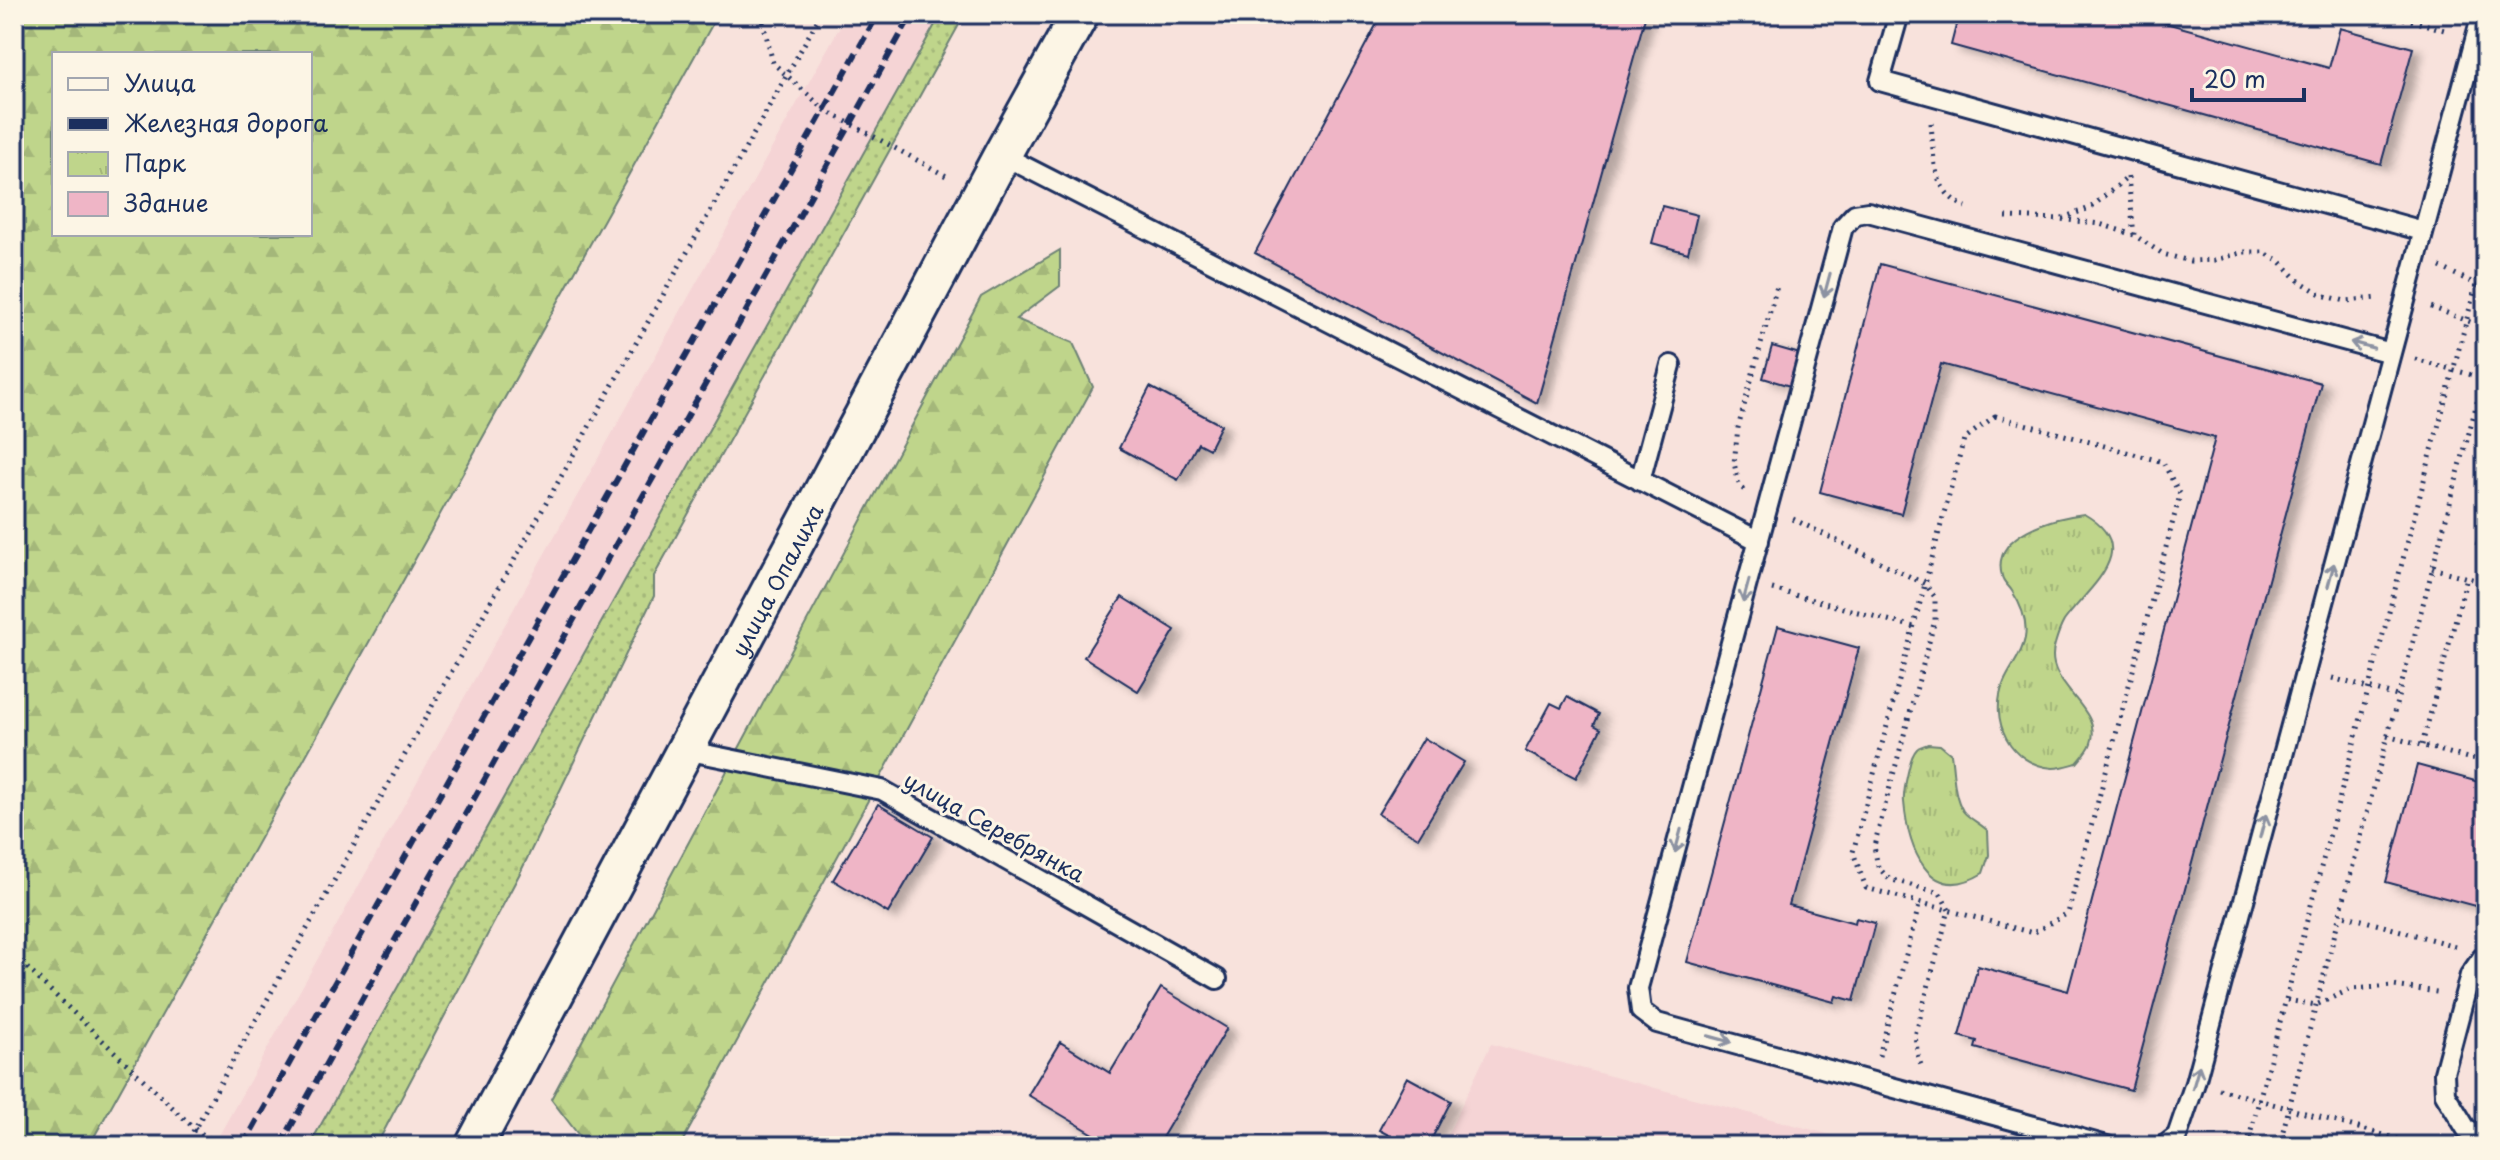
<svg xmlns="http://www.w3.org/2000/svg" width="2500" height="1160" font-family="'Playpen Sans',sans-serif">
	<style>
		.built { fill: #f5d4d5 }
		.grass { fill: url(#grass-dots); stroke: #6d8274; stroke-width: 2 }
		.forest { fill: url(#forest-firs); stroke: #6d8274; stroke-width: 2; fill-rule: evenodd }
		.park { fill: url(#park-tufts); stroke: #6d8274; stroke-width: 2 }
		.building { fill: #efb5c6; stroke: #1b2f5e; stroke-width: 2; filter: url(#shadow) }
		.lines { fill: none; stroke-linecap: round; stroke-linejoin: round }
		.lane-casing { stroke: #1b2f5e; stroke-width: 24 }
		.street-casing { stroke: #1b2f5e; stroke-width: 42 }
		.path { stroke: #1b2f5e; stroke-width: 5; stroke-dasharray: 2 6; stroke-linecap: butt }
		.lane { stroke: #fcf5e5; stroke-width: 18 }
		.street { stroke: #fcf5e5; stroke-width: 36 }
		.rail { stroke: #1b2f5e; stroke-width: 6; stroke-dasharray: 12 6; stroke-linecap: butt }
		.oneway { stroke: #8c92a2 }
		.labels { text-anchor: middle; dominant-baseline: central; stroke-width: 6; stroke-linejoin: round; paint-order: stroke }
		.street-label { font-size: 22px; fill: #1b2f5e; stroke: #fcf5e5 }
	</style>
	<defs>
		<pattern id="grass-dots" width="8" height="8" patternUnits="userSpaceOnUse" patternTransform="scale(2)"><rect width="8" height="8" fill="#bfd58b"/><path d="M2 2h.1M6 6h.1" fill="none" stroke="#a4b77a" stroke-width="1.8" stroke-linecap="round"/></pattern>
		<pattern id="forest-firs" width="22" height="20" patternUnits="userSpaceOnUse" patternTransform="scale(2)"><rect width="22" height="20" fill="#bfd58b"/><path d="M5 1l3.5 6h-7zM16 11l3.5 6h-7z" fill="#a4b77a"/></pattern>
		<pattern id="park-tufts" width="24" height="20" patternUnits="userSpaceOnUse" patternTransform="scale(2)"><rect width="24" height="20" fill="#bfd58b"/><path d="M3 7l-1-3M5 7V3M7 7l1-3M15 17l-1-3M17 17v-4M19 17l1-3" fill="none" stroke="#a4b77a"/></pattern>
		<filter id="shadow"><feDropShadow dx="9" dy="5" stdDeviation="4" flood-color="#0004"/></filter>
	</defs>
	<rect width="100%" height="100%" fill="#f8e2dc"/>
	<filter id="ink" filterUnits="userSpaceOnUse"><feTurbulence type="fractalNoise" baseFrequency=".0125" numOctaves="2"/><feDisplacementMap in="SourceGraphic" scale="16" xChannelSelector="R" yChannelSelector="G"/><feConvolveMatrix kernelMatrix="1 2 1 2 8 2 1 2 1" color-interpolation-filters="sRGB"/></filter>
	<g filter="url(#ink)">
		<path class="built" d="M 847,14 L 941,14 L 309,1146 L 213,1146 Z
			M 1491,1044 L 1824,1133 L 1870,1146 L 1442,1146 Z"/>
		<path class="grass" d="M 941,14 L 965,14 L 654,576 L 654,596 L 521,871 L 376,1146 L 309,1146 Z"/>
		<path class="forest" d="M 14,14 L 718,14 L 89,1146 L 14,1146 ZM 54,54 L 310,54 L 310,234 L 54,234 Z
			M 1060,250 L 1060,286 L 1016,319 L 1073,343 L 1093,387 L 680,1146 L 587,1146 L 551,1099 L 981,297 Z"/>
		<path class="park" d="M 2084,514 C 2145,549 2088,587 2064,621 C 2060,628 2057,637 2055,644 C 2041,685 2104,706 2091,743 C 2089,750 2082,757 2077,763 C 2070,765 2061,768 2053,768 C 2010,765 1988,720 2004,682 C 2011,666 2022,655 2025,638 C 2028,621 2021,605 2012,591 C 2009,586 2003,582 2002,576 C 1990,534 2055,517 2084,514 Z
			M 1928,744 L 1940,745 L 1951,754 C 1954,772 1953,795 1963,811 C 1968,818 1981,824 1988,831 L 1989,855 L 1983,873 C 1928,907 1908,847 1904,802 C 1903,793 1906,781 1908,772 C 1910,764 1911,755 1917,749 C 1918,747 1926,745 1928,744 Z"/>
		<path class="building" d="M 1382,14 L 1646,14 L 1537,403 L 1255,253 Z
			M 1959,14 L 2133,14 L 2329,68 L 2340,28 L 2413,48 L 2381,164 L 1951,45 Z
			M 1662,206 L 1697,215 L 1688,253 L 1652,243 Z
			M 1880,264 L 2321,383 L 2131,1090 L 1975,1048 L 1977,1041 L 1959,1036 L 1978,966 L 2068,991 L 2215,438 L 1941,364 L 1901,514 L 1820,492 Z
			M 1772,346 L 1800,354 L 1790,386 L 1763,378 Z
			M 1150,387 L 1221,425 L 1209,449 L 1198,443 L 1178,480 L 1119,448 Z
			M 2486,509 L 2486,547 L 2476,544 Z
			M 1122,597 L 1175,630 L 1138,691 L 1084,657 Z
			M 1778,626 L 1859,648 L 1789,905 L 1855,923 L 1856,918 L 1875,923 L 1854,1001 L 1836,996 L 1834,1002 L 1687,962 Z
			M 1567,697 L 1599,714 L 1594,725 L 1601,729 L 1576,778 L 1525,751 L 1551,703 L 1561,708 Z
			M 1424,738 L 1464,762 L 1418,838 L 1378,814 Z
			M 2417,765 L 2486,784 L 2486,909 L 2386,882 Z
			M 878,804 L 933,837 L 888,913 L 833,880 Z
			M 1161,988 L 1227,1028 L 1157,1146 L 1114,1146 L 1028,1095 L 1060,1042 L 1110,1073 Z
			M 1407,1077 L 1451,1101 L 1428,1146 L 1409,1146 L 1379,1130 Z"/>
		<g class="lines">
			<defs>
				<path id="lane" d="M 1899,14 L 1880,81 L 2423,231
					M 1002,155 L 1759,541
					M 2391,353 L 2482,14
					M 1640,481 L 1671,365
					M 685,750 L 882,790 L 1217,979
					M 2486,958 L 2482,958 L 2470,975 L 2444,1073 L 2445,1094 L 2467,1130 L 2486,1135
					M 2107,1146 L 1657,1023 L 1641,1011 L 1638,988 L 1843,227 L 1855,214 L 1868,212 L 2391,353 L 2195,1083 L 2177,1136 L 2164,1146"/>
				<g id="street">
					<path id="s1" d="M 474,1146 L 1002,155 L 1080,14"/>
				</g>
			</defs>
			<use href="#lane" class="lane-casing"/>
			<use href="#street" class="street-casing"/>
			<path class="path" d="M 761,14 L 773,63 L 825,110 L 948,177
				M 2388,14 L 2448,31
				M 1931,123 C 1934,156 1931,192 1966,207
				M 2128,177 L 2134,235
				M 2006,217 L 2060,219 L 2100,224 L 2134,235 L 2163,254 L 2190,261 L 2215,260 L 2244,252 L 2263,252 L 2280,261 L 2298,280 L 2322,295 L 2345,301 L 2379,298
				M 2062,218 L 2090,208 L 2127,178
				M 2440,267 L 2486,289
				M 2431,307 L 2486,328
				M 2415,359 L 2486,379
				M 1995,416 L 2163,462 L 2180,495 L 2068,913 L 2033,933 L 1866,888 L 1853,852 L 1964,439 Z
				M 1744,490 L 1739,484 L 1734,463 L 1738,428 L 1777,286
				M 1793,519 L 1925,584 L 1935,597 L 1935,620 L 1874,846 L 1878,867 L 1889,879 L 1940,893 L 1949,910 L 1915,1036 L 1918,1056 L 1922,1068
				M 2432,568 L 2486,583
				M 1772,589 L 1914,627
				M 2332,678 L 2397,696
				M 2387,736 L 2486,763
				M 2422,745 L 2467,577
				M 2455,946 L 2340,914 L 2486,369
				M 14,948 L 28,969 L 196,1130 L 221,1146
				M 2287,1000 L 2316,1005 L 2351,989 L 2394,986 L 2437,992
				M 1879,1056 L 1920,902
				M 2219,1089 L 2423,1146
				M 2283,1135 L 2286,1146
				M 185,1146 L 821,14
				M 2247,1146 L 2486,247
				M 2279,1146 L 2340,914"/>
			<use href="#lane" class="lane"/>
			<use href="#street" class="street"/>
			<path class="rail" d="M 243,1146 L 878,14
				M 280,1146 L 912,14"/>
		</g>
		<defs><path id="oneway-shaft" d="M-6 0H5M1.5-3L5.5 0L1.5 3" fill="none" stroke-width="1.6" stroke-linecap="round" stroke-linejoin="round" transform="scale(2)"/></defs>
		<g class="oneway">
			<use href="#oneway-shaft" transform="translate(1827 285) rotate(105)"/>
			<use href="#oneway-shaft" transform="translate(2362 345) rotate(-165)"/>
			<use href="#oneway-shaft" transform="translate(2331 575) rotate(-75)"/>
			<use href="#oneway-shaft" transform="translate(1746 591) rotate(105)"/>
			<use href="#oneway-shaft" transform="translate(2263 826) rotate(-75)"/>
			<use href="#oneway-shaft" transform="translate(1678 841) rotate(105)"/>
			<use href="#oneway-shaft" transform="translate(1720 1039) rotate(15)"/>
			<use href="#oneway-shaft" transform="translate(2196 1077) rotate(-74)"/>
		</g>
	</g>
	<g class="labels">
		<g class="street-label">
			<text stroke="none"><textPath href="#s1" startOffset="642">улица Опалиха</textPath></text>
			<text transform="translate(995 826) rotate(29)">улица Серебрянка</text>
		</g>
	</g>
	<rect width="2500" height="1160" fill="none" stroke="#fcf5e5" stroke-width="48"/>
	<rect x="24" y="24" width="2452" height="1112" fill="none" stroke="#1b2f5e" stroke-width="3" filter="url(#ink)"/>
	<rect x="52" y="52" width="260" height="184" fill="#fcf5e5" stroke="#a2a6af" stroke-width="2"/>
	<rect x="68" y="78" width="40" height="12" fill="#fcf5e5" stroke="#a2a6af" stroke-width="2"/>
	<text x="124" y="92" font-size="24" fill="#1b2f5e">Улица</text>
	<rect x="68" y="118" width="40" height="12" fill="#1b2f5e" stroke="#a2a6af" stroke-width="2"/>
	<text x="124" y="132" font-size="24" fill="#1b2f5e">Железная дорога</text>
	<rect x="68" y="152" width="40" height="24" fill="url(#park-tufts)" stroke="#a2a6af" stroke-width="2"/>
	<text x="124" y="172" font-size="24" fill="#1b2f5e">Парк</text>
	<rect x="68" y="192" width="40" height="24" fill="#efb5c6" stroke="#a2a6af" stroke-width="2"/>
	<text x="124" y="212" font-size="24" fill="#1b2f5e">Здание</text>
	<path d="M2192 88v12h112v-12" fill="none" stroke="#1b2f5e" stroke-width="4"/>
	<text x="2204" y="88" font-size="24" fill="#1b2f5e" stroke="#fcf5e5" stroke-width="6" paint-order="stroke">20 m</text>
</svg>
